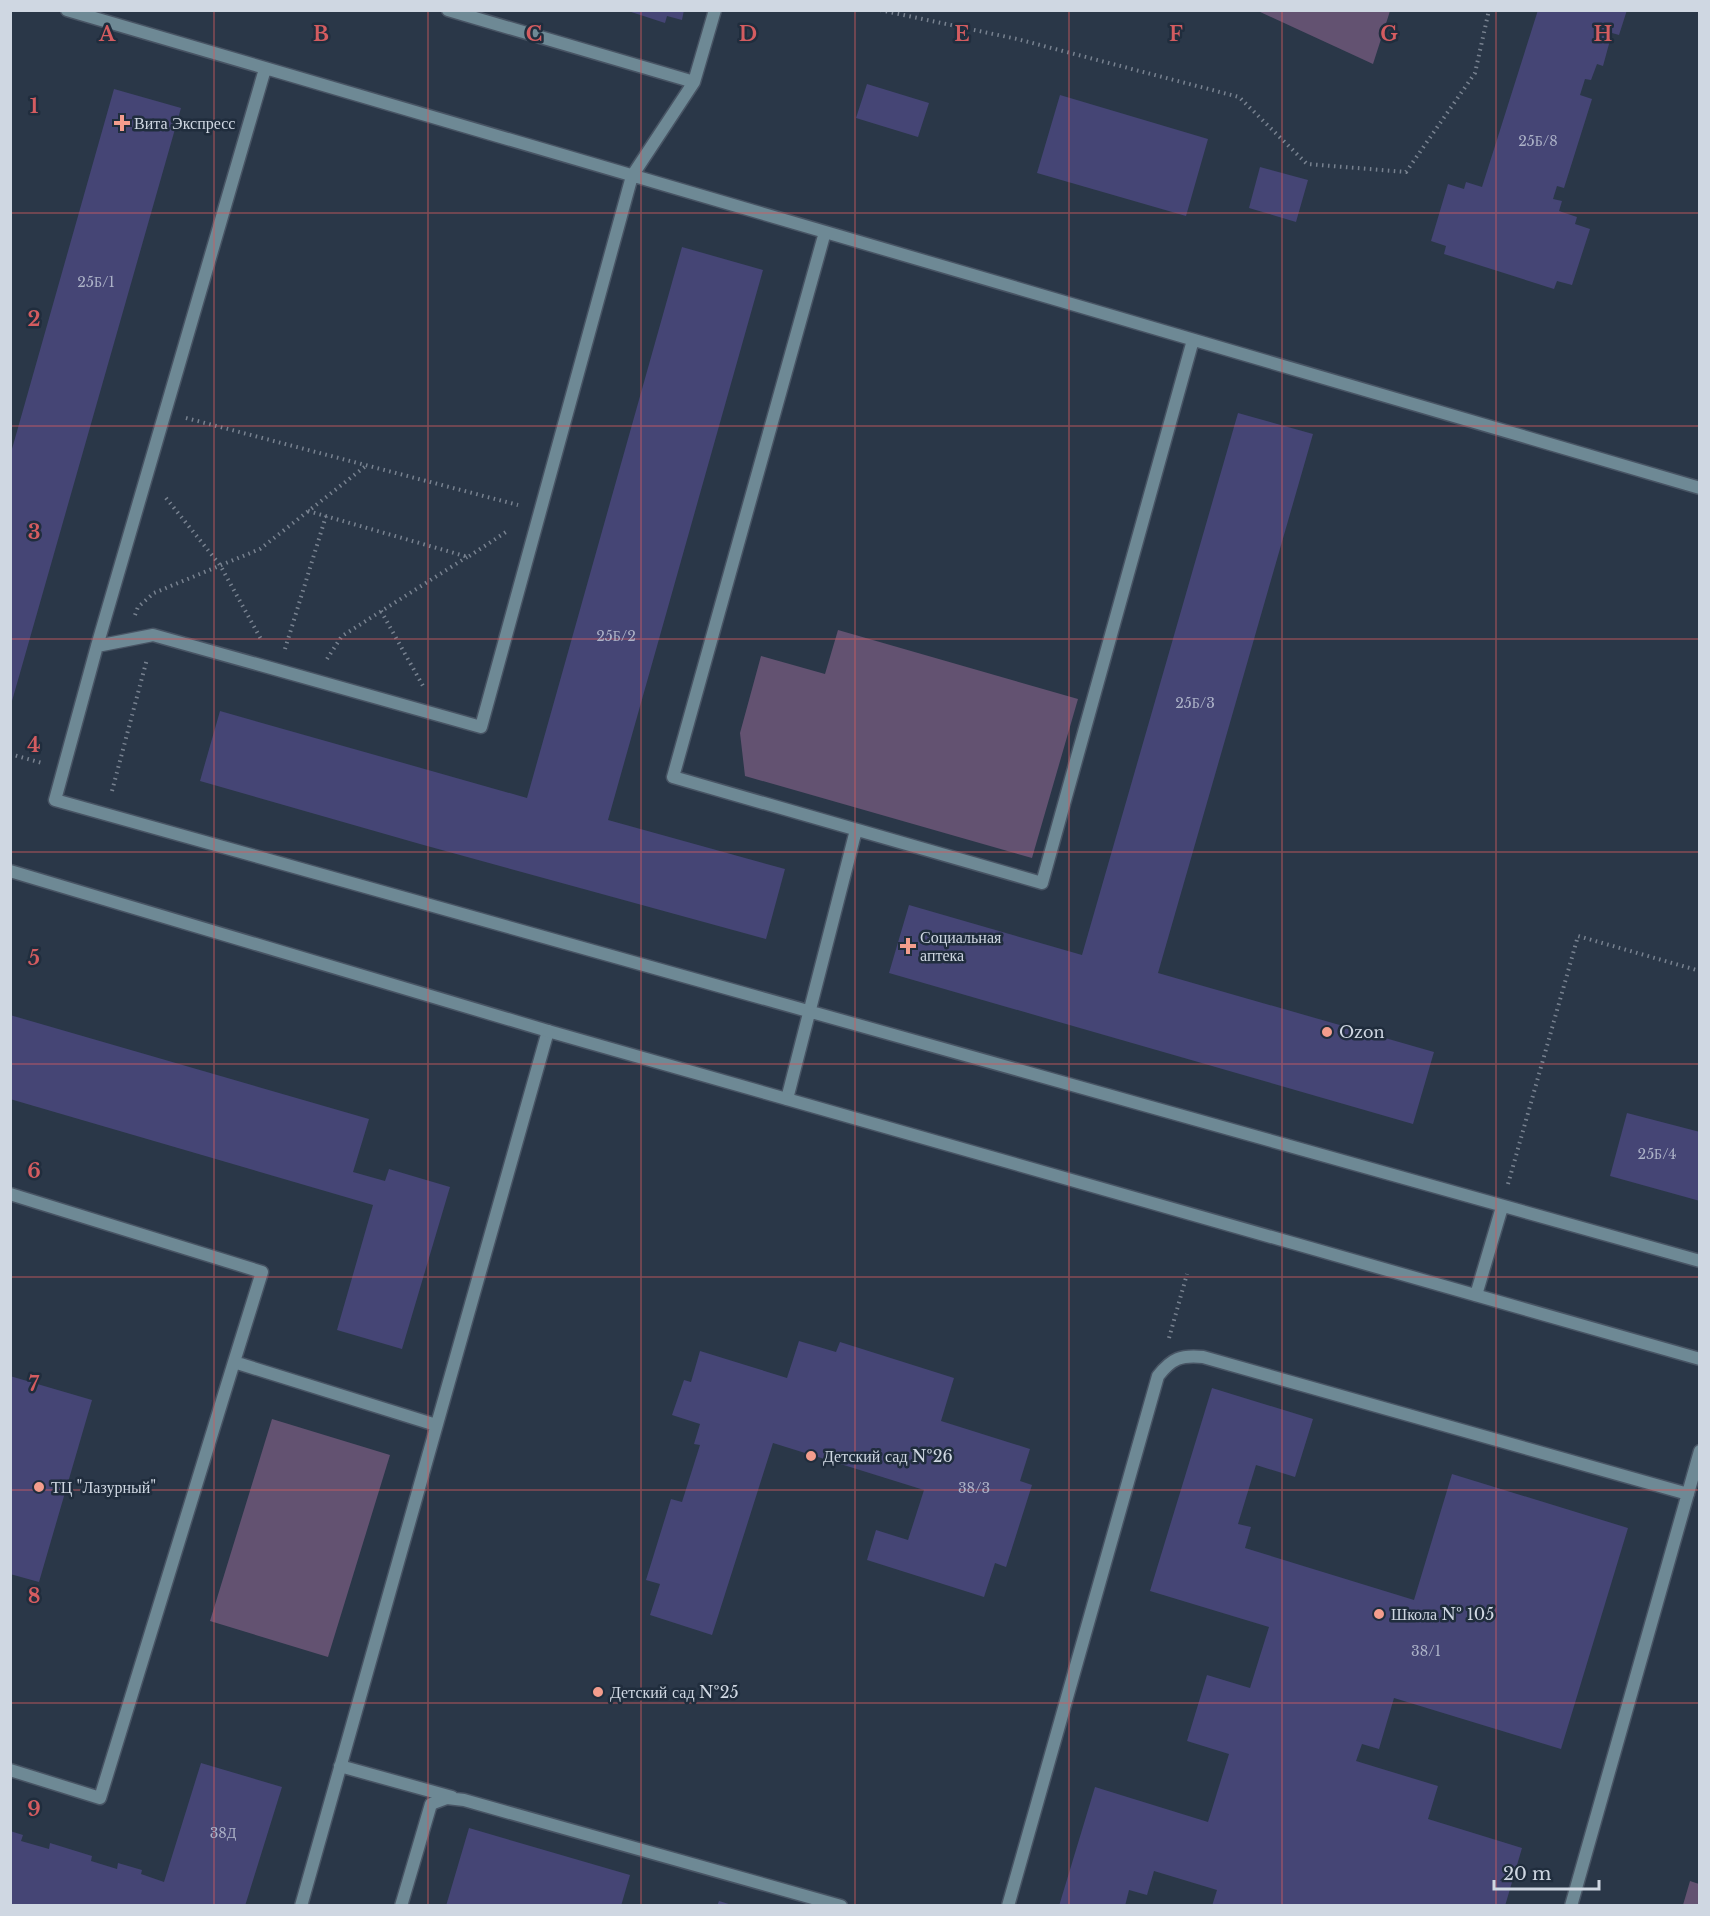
<svg xmlns="http://www.w3.org/2000/svg" width="1710" height="1916" font-family="'Libre Baskerville',serif">
	<style>
		.green { fill: #635271 }
		.building { fill: #454575 }
		.lines { fill: none; stroke-linecap: round; stroke-linejoin: round }
		.service-casing { stroke: #485464; stroke-width: 15 }
		.minor-casing { stroke: #485464; stroke-width: 15 }
		.path { stroke: #788290; stroke-width: 4; stroke-dasharray: 1.5 4.5; stroke-linecap: butt }
		.service { stroke: #6e8995; stroke-width: 12 }
		.minor { stroke: #6e8995; stroke-width: 12 }
		.grid { fill: none; stroke: #d45c60; stroke-width: 1.5; stroke-opacity: 0.55 }
		.poi-dot { fill: #f49d8d; stroke: #202d3d; stroke-width: 2 }
		.labels { text-anchor: middle; dominant-baseline: central; stroke-width: 5; stroke-linejoin: round; paint-order: stroke }
		.number-label { font-size: 14px; fill: #acb2c7 }
		.poi-label { font-size: 16px; fill: #cfd7e2; stroke: #202d3d; text-anchor: start }
		.grid-label { font-size: 20px; text-anchor: middle; font-weight: bold; fill: #d45c60; stroke: #202d3d; stroke-width: 5; stroke-linejoin: round; paint-order: stroke }
	</style>
	<rect width="100%" height="100%" fill="#2a3748"/>
	<path class="green" d="M 1258,11 L 1390,10 L 1390,11 L 1373,64 Z
		M 838,630 L 1078,699 L 1032,858 L 745,776 L 740,733 L 761,656 L 825,674 Z
		M 272,1419 L 390,1455 L 328,1657 L 210,1621 Z
		M 1690,1881 L 1699,1884 L 1699,1905 L 1683,1905 Z"/>
	<path class="building" d="M 625,10 L 684,10 L 682,20 L 667,16 L 665,23 Z
		M 1538,10 L 1627,10 L 1619,35 L 1612,33 L 1603,66 L 1597,64 L 1591,80 L 1585,79 L 1580,95 L 1592,99 L 1564,188 L 1557,186 L 1553,199 L 1562,201 L 1559,211 L 1577,217 L 1575,224 L 1590,229 L 1572,285 L 1557,281 L 1554,289 L 1444,254 L 1446,246 L 1431,241 L 1448,184 L 1464,189 L 1466,182 L 1482,187 Z
		M 867,84 L 929,103 L 918,137 L 856,118 Z
		M 114,89 L 181,108 L 10,708 L 10,456 Z
		M 1060,95 L 1208,139 L 1186,216 L 1037,173 Z
		M 1260,167 L 1308,180 L 1296,222 L 1249,208 Z
		M 682,247 L 763,270 L 608,820 L 785,869 L 766,939 L 420,844 L 200,781 L 220,711 L 527,798 Z
		M 1238,413 L 1313,434 L 1158,973 L 1434,1052 L 1413,1124 L 889,973 L 909,905 L 1082,955 Z
		M 10,1015 L 369,1119 L 353,1172 L 385,1181 L 389,1169 L 450,1187 L 402,1349 L 337,1330 L 373,1205 L 10,1099 Z
		M 1627,1113 L 1700,1132 L 1700,1201 L 1610,1176 Z
		M 799,1341 L 836,1352 L 840,1342 L 954,1378 L 941,1421 L 1030,1449 L 1020,1481 L 1032,1485 L 1006,1567 L 995,1563 L 984,1597 L 867,1560 L 876,1530 L 908,1540 L 924,1490 L 773,1443 L 712,1635 L 650,1615 L 660,1584 L 646,1580 L 671,1499 L 682,1502 L 700,1445 L 694,1444 L 700,1424 L 672,1415 L 684,1380 L 691,1382 L 700,1351 L 787,1378 Z
		M 10,1376 L 92,1400 L 39,1582 L 10,1574 Z
		M 1212,1388 L 1313,1419 L 1295,1477 L 1256,1465 L 1238,1524 L 1251,1527 L 1245,1548 L 1414,1600 L 1452,1474 L 1628,1528 L 1561,1749 L 1394,1698 L 1379,1749 L 1362,1744 L 1356,1761 L 1438,1786 L 1428,1819 L 1522,1848 L 1505,1906 L 1212,1906 L 1217,1890 L 1154,1871 L 1147,1895 L 1129,1890 L 1125,1906 L 1059,1906 L 1095,1787 L 1208,1822 L 1229,1754 L 1187,1741 L 1207,1675 L 1250,1688 L 1269,1627 L 1150,1591 Z
		M 201,1763 L 282,1787 L 245,1906 L 10,1906 L 10,1831 L 23,1835 L 21,1841 L 49,1849 L 50,1843 L 92,1856 L 91,1861 L 117,1869 L 118,1863 L 142,1870 L 141,1874 L 164,1882 Z
		M 469,1828 L 630,1875 L 621,1906 L 446,1906 Z
		M 719,1901 L 732,1905 L 732,1906 L 717,1906 Z"/>
	<g class="lines">
		<defs>
			<path id="service" d="M 67,10 L 1700,488
				M 448,10 L 694,82 L 632,176 L 481,727 L 153,635 L 97,646 L 55,800 L 1700,1261
				M 694,82 L 715,10
				M 825,232 L 673,777 L 1042,883 L 1193,340
				M 97,646 L 265,69
				M 787,1099 L 856,830
				M 10,1194 L 262,1272 L 234,1362
				M 1476,1295 L 1502,1207
				M 340,1766 L 452,1797
				M 10,1770 L 100,1798 L 234,1362 L 436,1425
				M 301,1906 L 548,1031
				M 401,1906 L 431,1804 L 447,1798 L 464,1800 L 841,1906
				M 1008,1906 L 1158,1376 C 1172,1358 1181,1355 1203,1357 L 1688,1494
				M 1571,1906 L 1700,1451"/>
			<path id="minor" d="M 10,871 L 548,1031 L 1700,1359"/>
		</defs>
		<use href="#service" class="service-casing"/>
		<use href="#minor" class="minor-casing"/>
		<path class="path" d="M 880,10 L 1017,39 L 1239,97 L 1307,164 L 1406,172 L 1475,73 L 1489,10
			M 186,418 L 518,505
			M 166,498 L 220,565 L 262,641
			M 308,511 L 468,557 L 509,530
			M 381,611 L 423,686
			M 135,615 L 138,607 L 154,593 L 260,549 L 367,465
			M 285,649 L 326,516
			M 327,659 L 342,636 L 467,557
			M 10,754 L 42,763
			M 112,791 L 147,659
			M 1508,1184 L 1578,936 L 1700,971
			M 1169,1338 L 1187,1274"/>
		<use href="#service" class="service"/>
		<use href="#minor" class="minor"/>
	</g>
	<path class="grid" d="M 214,10 L 214,1906M 428,10 L 428,1906M 641,10 L 641,1906M 855,10 L 855,1906M 1069,10 L 1069,1906M 1282,10 L 1282,1906M 1496,10 L 1496,1906M 10,213 L 1700,213M 10,426 L 1700,426M 10,639 L 1700,639M 10,852 L 1700,852M 10,1064 L 1700,1064M 10,1277 L 1700,1277M 10,1490 L 1700,1490M 10,1703 L 1700,1703"/>
	<g class="poi-dot">
		<path d="M119 114h6v6h6v6h-6v6h-6v-6h-6v-6h6z"/>
		<path d="M905 937h6v6h6v6h-6v6h-6v-6h-6v-6h6z"/>
		<circle cx="1327" cy="1032" r="6"/>
		<circle cx="811" cy="1456" r="6"/>
		<circle cx="39" cy="1487" r="6"/>
		<circle cx="1379" cy="1614" r="6"/>
		<circle cx="598" cy="1692" r="6"/>
	</g>
	<g class="labels">
		<g class="number-label">
			<text x="1538" y="141">25Б/8</text>
			<text x="96" y="282">25Б/1</text>
			<text x="616" y="636">25Б/2</text>
			<text x="1195" y="703">25Б/3</text>
			<text x="1657" y="1154">25Б/4</text>
			<text x="974" y="1488">38/3</text>
			<text x="1426" y="1651">38/1</text>
			<text x="223" y="1833">38Д</text>
		</g>
		<g class="poi-label">
			<text x="134" y="123">Вита Экспресс</text>
			<text x="920" y="937">Социальная<tspan x="920" dy="18">аптека</tspan></text>
			<text x="1339" y="1032">Ozon</text>
			<text x="823" y="1456">Детский сад №26</text>
			<text x="51" y="1487">ТЦ "Лазурный"</text>
			<text x="1391" y="1614">Школа № 105</text>
			<text x="610" y="1692">Детский сад №25</text>
		</g>
	</g>
	<g class="grid-label">
		<text x="107" y="41">A</text>
		<text x="321" y="41">B</text>
		<text x="534" y="41">C</text>
		<text x="748" y="41">D</text>
		<text x="962" y="41">E</text>
		<text x="1176" y="41">F</text>
		<text x="1389" y="41">G</text>
		<text x="1603" y="41">H</text>
		<text x="34" y="113">1</text>
		<text x="34" y="326">2</text>
		<text x="34" y="539">3</text>
		<text x="34" y="752">4</text>
		<text x="34" y="965">5</text>
		<text x="34" y="1178">6</text>
		<text x="34" y="1391">7</text>
		<text x="34" y="1603">8</text>
		<text x="34" y="1816">9</text>
	</g>
	<rect width="1710" height="1916" fill="none" stroke="#cfd7e2" stroke-width="24"/>
	<path d="M1494 1880v9h105v-9" fill="none" stroke="#cfd7e2" stroke-width="3"/>
	<text x="1503" y="1880" font-size="18" fill="#cfd7e2" stroke="#202d3d" stroke-width="4.5" paint-order="stroke">20 m</text>
</svg>
